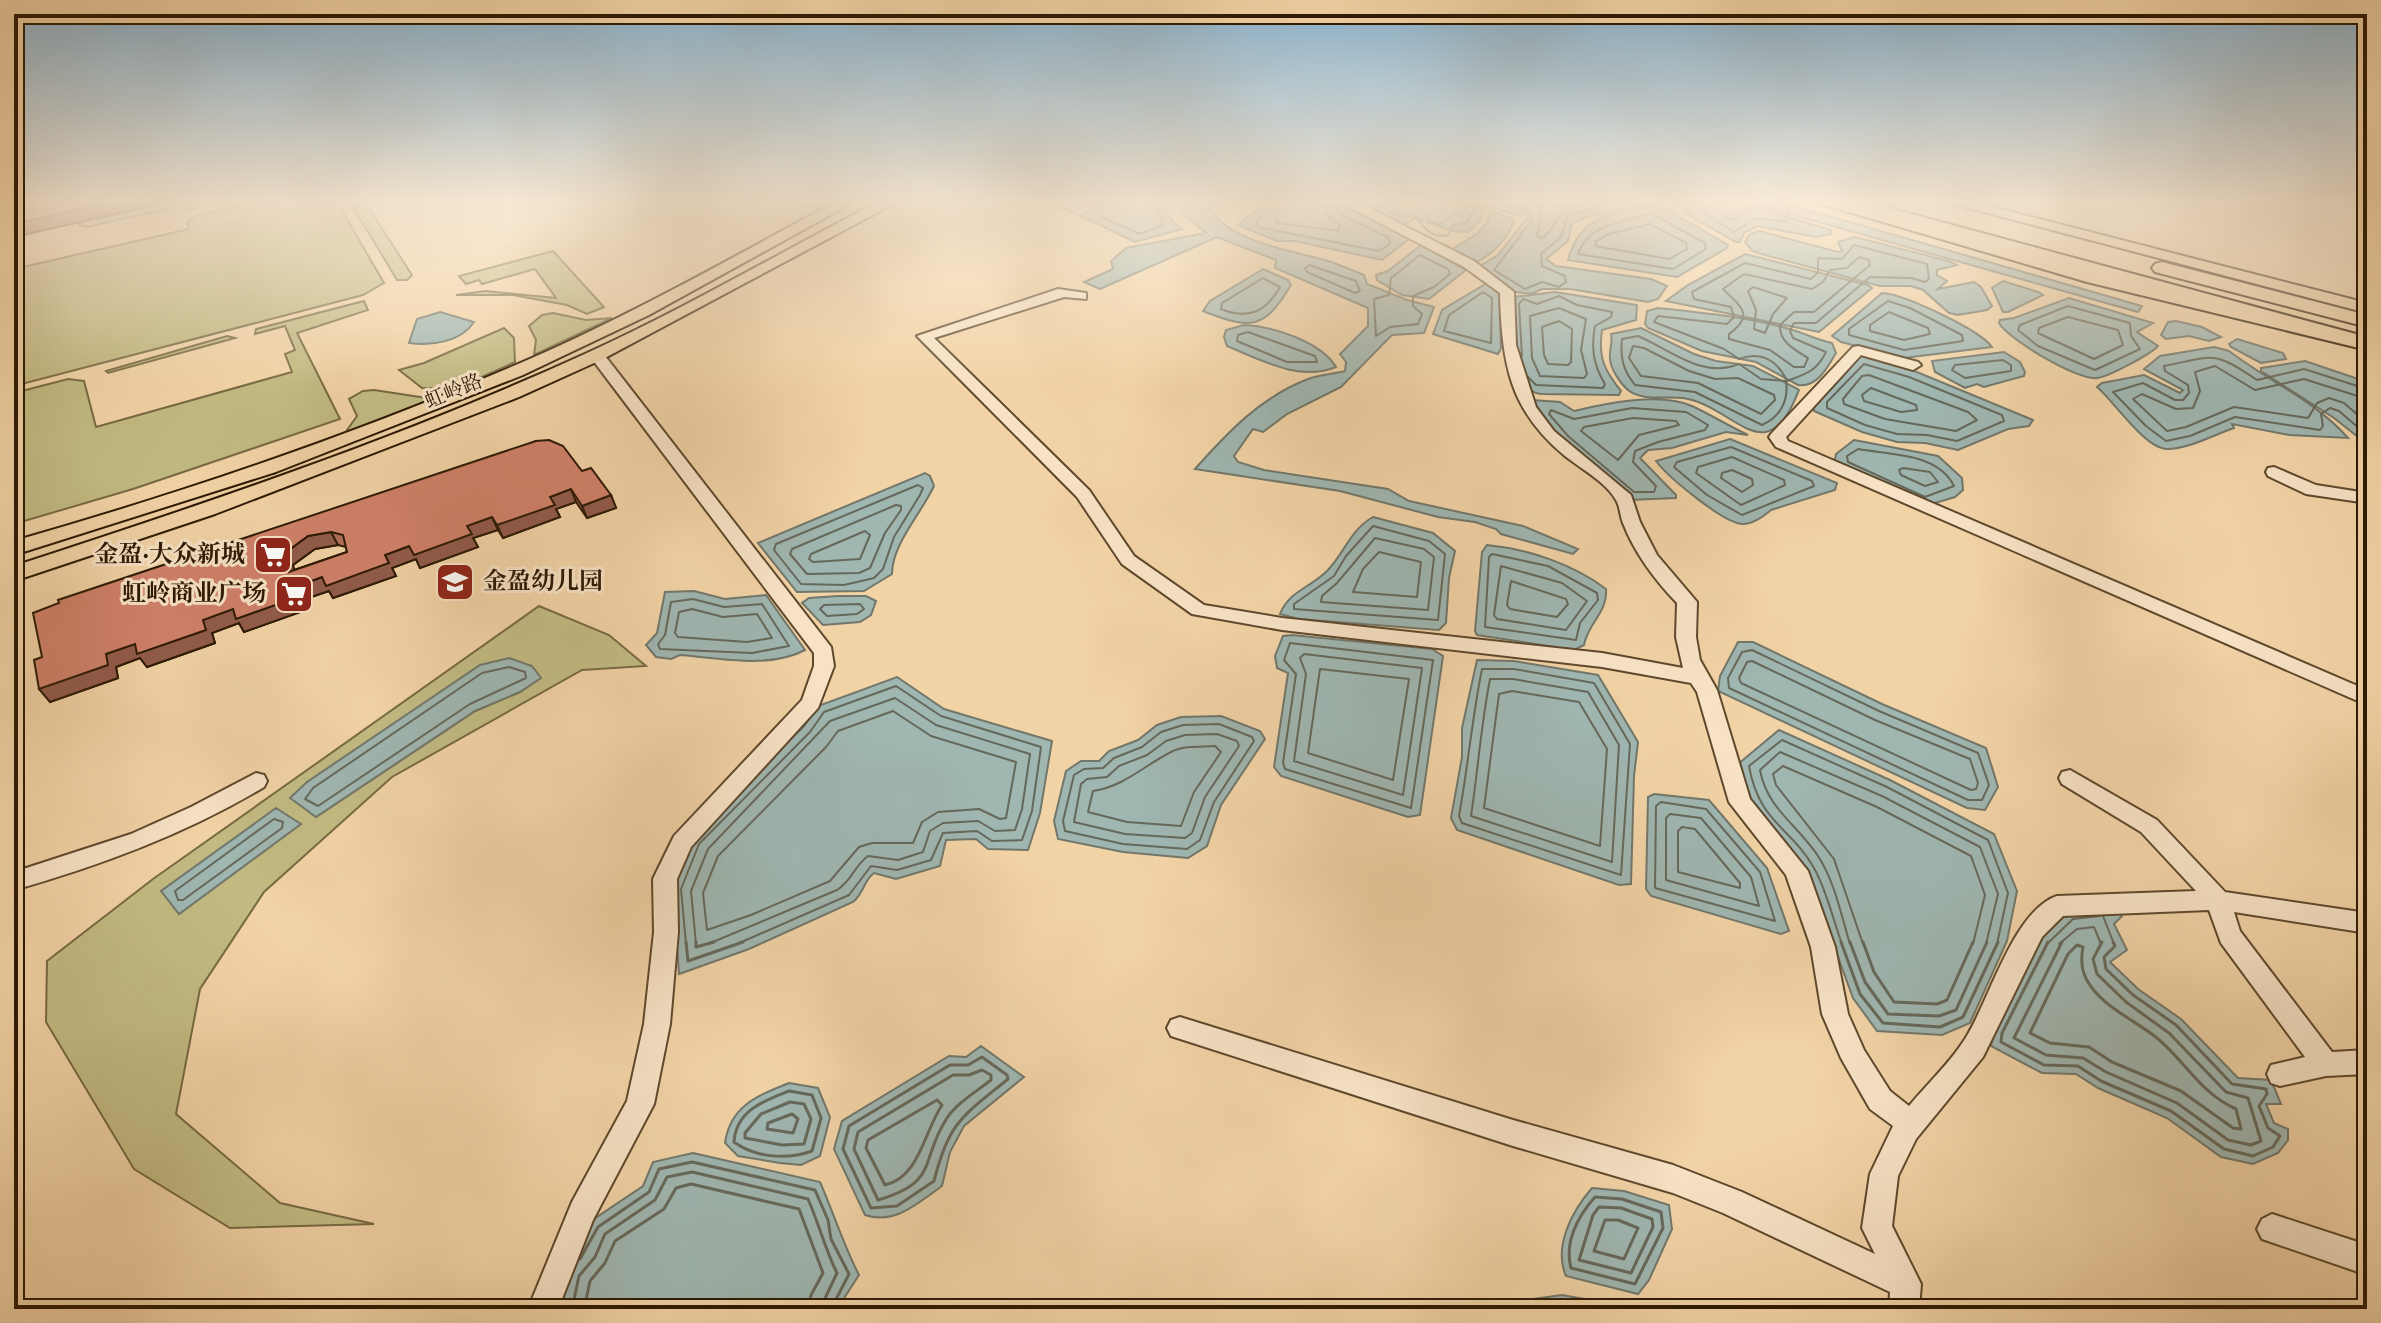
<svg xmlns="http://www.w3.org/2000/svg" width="2381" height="1323" font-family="'Libre Bodoni','Noto Serif SC',serif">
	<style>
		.green { fill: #c2ba82; stroke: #776a42; stroke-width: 2; fill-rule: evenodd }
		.water { fill: #9fb6b1; stroke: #71776b; stroke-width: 2 }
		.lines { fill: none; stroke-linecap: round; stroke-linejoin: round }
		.shore-far1 { stroke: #66685a; stroke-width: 2 }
		.shore { stroke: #66685a; stroke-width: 3 }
		.minor-casing { stroke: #5e482c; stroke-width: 4 }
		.major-casing { stroke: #2c1903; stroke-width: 4 }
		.highway-casing { stroke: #2c1903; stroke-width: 4 }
		.minor { fill: #f7e2c5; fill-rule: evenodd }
		.major { fill: #f2d3a6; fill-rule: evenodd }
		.highway { fill: #f2d3a6; fill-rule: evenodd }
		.wall { fill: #b26e5a; stroke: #2c1903; stroke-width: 2; fill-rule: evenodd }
		.shaded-wall { fill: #915a4a; stroke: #2c1903; stroke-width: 2 }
		.building { fill: #cf8069; stroke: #2c1903; stroke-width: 2; fill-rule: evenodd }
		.labels { text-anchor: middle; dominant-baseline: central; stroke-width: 6; stroke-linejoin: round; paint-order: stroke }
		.far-street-label { font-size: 20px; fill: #2c1903; stroke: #f7e2c5 }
		.poi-label { font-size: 24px; font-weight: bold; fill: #2c1903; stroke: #f7e2c5; text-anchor: end }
	</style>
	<rect width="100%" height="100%" fill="#f2d3a6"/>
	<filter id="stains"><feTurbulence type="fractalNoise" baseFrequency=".0025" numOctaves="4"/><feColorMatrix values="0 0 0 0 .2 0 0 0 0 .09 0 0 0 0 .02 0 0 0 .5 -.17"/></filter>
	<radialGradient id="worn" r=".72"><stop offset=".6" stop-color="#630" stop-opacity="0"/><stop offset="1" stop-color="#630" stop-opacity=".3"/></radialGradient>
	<path class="green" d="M 168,202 L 208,202 L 209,205 L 187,211 L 184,205 L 87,227 L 79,225 L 78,223 Z
		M 256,202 L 337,202 L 384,283 L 363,295 L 14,386 L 14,269 L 189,229 L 187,222 L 193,217 Z
		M 350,202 L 365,202 L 412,275 L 407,280 L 397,280 Z
		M 553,251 L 604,307 L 587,314 L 567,305 L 513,295 L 456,295 L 485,291 L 556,298 L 535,269 L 482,284 L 479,280 L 466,284 L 459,276 Z
		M 364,301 L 368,310 L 297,333 L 340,419 L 133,489 L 14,524 L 14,393 L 68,379 L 84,381 L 96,427 L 292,372 L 285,354 L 295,350 L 285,326 L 255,334 L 256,329 Z
		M 553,313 L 586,320 L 612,318 L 534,355 L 536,340 L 529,326 L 542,315 Z
		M 504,328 L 514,338 L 515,362 L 455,389 L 422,388 L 399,370 L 424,363 Z
		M 227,336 L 235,338 L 108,373 L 106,371 Z
		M 374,390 L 433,399 L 345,433 L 357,416 L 349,399 L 363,391 Z
		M 539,606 L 609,635 L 646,666 L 582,670 L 392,777 L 264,892 L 200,989 L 176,1114 L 280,1203 L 374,1224 L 230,1228 L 134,1169 L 46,1022 L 47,961 L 153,879 ZM 531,666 L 540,678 L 520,692 L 475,711 L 316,817 Z"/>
	<path class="water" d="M 1105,202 L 1159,202 L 1175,224 L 1182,229 L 1135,242 L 1079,215 Z
		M 1188,202 L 1206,202 C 1223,242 1291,250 1328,261 C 1340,265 1352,270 1364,275 L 1367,284 L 1407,300 L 1434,307 L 1424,333 L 1392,335 L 1341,387 L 1287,414 L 1263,432 L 1253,429 L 1234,456 L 1238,462 L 1264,470 L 1388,489 L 1409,501 L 1523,526 L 1578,549 L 1573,554 L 1501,534 L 1496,529 L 1475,522 L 1438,517 L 1340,491 L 1195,469 C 1228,432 1261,397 1308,379 C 1319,375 1333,374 1345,371 L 1346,362 L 1340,354 L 1368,326 L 1368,308 L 1275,268 L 1276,260 L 1217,237 L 1100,289 L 1084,282 L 1113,269 L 1111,261 L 1126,248 L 1206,233 L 1182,213 L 1190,206 Z
		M 1267,202 L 1335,202 L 1409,239 L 1382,260 L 1295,241 L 1277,241 L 1238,225 Z
		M 1350,202 L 1666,202 C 1634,209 1603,209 1572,223 L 1568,241 L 1546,259 L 1556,266 L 1651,279 L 1667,286 L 1658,299 L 1648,302 L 1570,289 L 1542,289 L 1531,294 L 1509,291 L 1478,267 L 1498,255 L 1532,212 C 1516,219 1502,208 1485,207 L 1479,222 L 1468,232 L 1452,231 L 1416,218 L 1404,225 Z
		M 1676,202 L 1737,202 L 1831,230 L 1831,234 L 1816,237 L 1757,226 L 1744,233 L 1740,242 L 1736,242 L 1690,216 Z
		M 1747,202 L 1780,202 L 2142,306 L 2138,312 Z
		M 1655,207 L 1667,210 L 1728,245 L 1727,248 L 1677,277 L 1568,260 C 1580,214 1614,213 1655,207 Z
		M 1490,211 L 1514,219 C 1511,237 1488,259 1471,264 L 1449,251 L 1477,234 L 1487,223 Z
		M 1759,231 L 1838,252 L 1842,251 L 1838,242 L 1855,237 L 1948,261 L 1957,265 L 1937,270 L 1937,275 L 1947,281 L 1938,289 L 1974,282 L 1981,287 L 1992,306 L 1987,310 L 1958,315 L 1949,313 L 1923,290 L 1911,286 L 1880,286 L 1765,255 L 1752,251 L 1745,242 L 1750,234 Z
		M 1421,245 L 1466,270 L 1429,299 L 1402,295 L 1377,280 L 1376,275 L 1388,271 Z
		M 1745,254 L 1868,285 L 1872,288 L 1819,332 L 1666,301 L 1688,285 Z
		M 1263,269 L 1288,280 L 1291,285 C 1264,330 1251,330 1203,311 L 1210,301 Z
		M 2003,281 L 2038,292 L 2043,295 L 2008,312 L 2003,312 L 1992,288 Z
		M 1487,283 L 1499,293 L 1501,348 L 1498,354 L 1433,334 L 1442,310 Z
		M 1555,292 L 1637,305 L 1636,320 L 1602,330 C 1598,357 1604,370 1621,391 L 1619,395 L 1541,394 C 1506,390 1513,324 1513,297 Z
		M 1882,293 C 1904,294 1980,330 1992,347 L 1904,358 L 1841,342 L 1832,336 Z
		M 2069,298 L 2153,323 L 2137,332 L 2158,346 C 2151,354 2108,377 2097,378 C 2078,381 2008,339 1999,323 L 2000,320 L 2014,318 Z
		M 1658,308 C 1704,313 1752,317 1796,331 C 1808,335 1818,340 1832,343 L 1836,353 C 1828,367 1817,388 1798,385 L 1756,362 L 1702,351 L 1648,328 L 1645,324 L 1647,311 Z
		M 440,312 L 474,322 C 461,342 432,346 409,343 L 417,319 Z
		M 2176,321 L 2202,327 L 2221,337 L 2209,341 L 2189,336 L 2166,339 L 2161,335 L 2168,322 Z
		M 1244,325 C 1273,326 1321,342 1336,367 C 1300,382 1261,360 1227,346 L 1224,337 L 1226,330 Z
		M 1641,328 L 1694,354 L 1716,361 L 1753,366 L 1794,387 L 1799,390 C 1767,473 1737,410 1688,399 C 1670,395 1642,402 1628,390 C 1620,383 1610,368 1610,358 C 1609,350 1613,344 1611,334 Z
		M 2237,339 L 2283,353 L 2286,359 L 2261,363 L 2231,347 L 2229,344 Z
		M 2214,347 L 2229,351 C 2268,381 2316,401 2348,438 L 2289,435 L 2232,424 L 2234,428 C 2213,435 2189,449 2167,449 C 2145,449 2113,400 2097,387 L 2102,383 L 2144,375 L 2180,393 L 2183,390 L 2144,369 L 2160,356 Z
		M 2004,352 L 2020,362 L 2025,372 L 2024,376 L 1984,387 L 1977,384 L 1965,388 L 1935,372 L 1932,361 Z
		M 1861,356 L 1912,370 L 2033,420 L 2029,426 L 2008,429 L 1958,450 L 1925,443 L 1897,442 L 1862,432 L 1814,411 L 1814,404 L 1850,363 Z
		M 2305,361 L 2367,382 L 2367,444 L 2334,418 L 2261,371 L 2261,368 Z
		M 1532,400 L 1560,402 L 1574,411 C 1607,403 1660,392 1692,406 C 1711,415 1729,426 1748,435 L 1726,432 L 1672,448 L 1648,450 L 1640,458 L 1676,495 L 1676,498 L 1629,500 L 1553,433 L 1531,406 Z
		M 1730,439 L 1837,483 L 1835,490 L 1771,510 C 1764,516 1753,524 1743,524 C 1724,524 1667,476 1656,461 Z
		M 1854,440 L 1938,456 L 1962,478 L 1963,490 L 1955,497 L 1925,506 L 1834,465 L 1836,454 Z
		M 925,473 L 930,476 L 934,486 C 921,514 892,544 892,574 L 864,591 L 797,592 L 758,543 Z
		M 1373,517 L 1433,533 L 1455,551 L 1449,578 L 1446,623 L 1439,630 L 1298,619 L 1280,614 C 1289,591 1310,588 1327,571 C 1344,554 1350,530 1373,517 Z
		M 1487,545 C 1528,549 1573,564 1606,589 C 1608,612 1588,623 1584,645 L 1574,650 L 1477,635 L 1475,631 L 1482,552 Z
		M 694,591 L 725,599 L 766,595 L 805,650 C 770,669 718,658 680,655 L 671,659 L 656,657 L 646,645 L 657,633 L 665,592 Z
		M 838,596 L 866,596 L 876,601 L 871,615 L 860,622 L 823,625 L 802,603 L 809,598 Z
		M 1292,635 L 1432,649 L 1443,656 L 1420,815 L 1408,817 L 1281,776 L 1274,767 L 1288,673 L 1277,668 L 1275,656 L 1283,636 Z
		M 1738,642 L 1753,642 L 1882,704 L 1986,748 L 1998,787 L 1985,810 L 1967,808 L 1718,691 L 1720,676 Z
		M 509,658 L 532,666 L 541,678 L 520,692 L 475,711 L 316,817 L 290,798 L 307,782 L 480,665 Z
		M 1477,660 L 1514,661 L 1598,675 L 1638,742 L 1634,776 L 1631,884 L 1619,885 L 1457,830 L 1451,818 L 1462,757 L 1462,728 Z
		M 897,677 L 944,709 L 1052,741 L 1040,813 L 1028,850 L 988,849 L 976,839 L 946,840 L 940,866 L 896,879 L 874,873 C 864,880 864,893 853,902 L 749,949 L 679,974 L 673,888 L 692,839 L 804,726 L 818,706 Z
		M 1221,716 L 1260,731 L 1265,739 L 1221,805 L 1207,846 L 1188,858 L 1123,852 L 1058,839 L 1054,821 L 1066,771 L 1081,761 L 1099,761 L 1109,751 L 1138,740 L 1157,725 L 1181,717 Z
		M 1779,730 L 1890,780 L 1994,834 L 2017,891 L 2007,941 L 1970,1023 L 1942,1035 L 1877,1031 L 1853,998 L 1807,872 L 1758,816 L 1745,791 L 1738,764 Z
		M 1654,794 L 1709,800 L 1767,868 L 1789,931 L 1781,934 L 1651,896 L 1646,889 L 1648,797 Z
		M 276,808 L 301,824 L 179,914 L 161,891 Z
		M 2117,907 L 2122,916 L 2114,924 L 2127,950 L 2110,962 L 2138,989 L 2181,1019 L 2238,1078 L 2271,1080 L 2281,1104 L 2266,1104 L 2274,1123 L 2288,1129 L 2288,1140 L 2278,1153 L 2253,1164 L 2221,1157 L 2167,1118 L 2098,1088 L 2076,1074 L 2042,1073 L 1991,1046 L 1994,1031 L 2044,934 L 2070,911 Z
		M 981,1046 L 1024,1077 L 964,1126 L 950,1152 L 942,1186 C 918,1203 895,1225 865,1215 L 834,1149 L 842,1121 L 949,1056 L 966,1057 Z
		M 789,1083 L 818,1088 L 830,1117 L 820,1156 L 801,1165 L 780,1163 L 738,1156 L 725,1143 C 730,1106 757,1096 789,1083 Z
		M 693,1153 L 820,1182 C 834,1214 843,1244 859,1275 L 837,1309 L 553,1309 L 591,1221 L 643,1186 L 653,1162 Z
		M 1592,1188 L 1624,1191 L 1669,1205 L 1672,1229 L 1649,1280 L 1638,1294 L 1566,1276 C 1553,1247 1572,1211 1592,1188 Z
		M 1562,1295 L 1641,1309 L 1463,1309 L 1467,1308 Z"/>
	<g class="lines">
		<path class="shore-far1" d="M 1103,202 L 1101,217 L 1140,234 L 1163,225 L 1155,202
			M 1271,202 L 1269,211 L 1256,221 L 1258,227 L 1379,251 L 1390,244 L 1389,238 L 1338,213 L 1334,202
			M 1281,202 L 1276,219 L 1278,223 L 1338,231 L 1340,226 L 1327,215 L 1324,202
			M 1369,202 L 1402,216 L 1414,215 C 1425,227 1430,239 1448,235 L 1454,225 L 1466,223 L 1479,202
			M 1393,202 L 1419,206 L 1431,222 L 1439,225 L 1451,216 L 1462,213 L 1467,202
			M 1506,202 L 1528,210 L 1532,220 L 1494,270 L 1525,289 L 1542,282 L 1559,287 L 1566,282 L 1565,276 L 1542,266 L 1541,254 L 1561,237 L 1567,217 L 1610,202
			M 1535,202 L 1542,214 L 1537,235 L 1541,239 C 1558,227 1555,214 1574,202
			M 1687,202 L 1734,232 L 1756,218 L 1785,222 L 1788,213 L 1785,202
			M 1702,202 L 1731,220 L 1752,209 L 1772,210 L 1775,202
			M 1650,213 L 1705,243 L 1706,249 L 1673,269 L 1578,254 C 1590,222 1622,224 1650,213 Z
			M 1650,224 L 1686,243 L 1687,249 L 1669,259 L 1595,246 L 1596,241 L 1609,234 Z
			M 1854,245 L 1927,264 L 1929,279 L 1925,282 L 1911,278 L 1870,277 L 1816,323 L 1794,323 L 1790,331 L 1793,338 L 1826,352 C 1817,371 1806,374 1787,381 C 1777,360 1761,351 1739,359 L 1724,349 L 1654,322 L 1658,316 L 1727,324 L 1734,317 L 1731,307 L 1694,299 L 1692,292 L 1745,263 L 1811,279 L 1818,272 L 1818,258 L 1842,259 Z
			M 1420,255 L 1448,269 L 1450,274 L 1434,287 L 1413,296 L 1413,306 L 1422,314 L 1418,324 L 1390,327 L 1376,336 L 1374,299 L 1389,295 L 1391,278 Z
			M 1859,257 L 1869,260 L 1870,265 L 1814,312 L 1794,312 L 1780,325 C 1779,342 1795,350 1808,358 L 1804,367 L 1794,367 L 1770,350 L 1729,339 L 1729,334 C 1757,314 1738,305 1723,289 L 1744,274 L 1812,289 L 1823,282 L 1830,270 L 1847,268 Z
			M 1309,265 L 1356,281 L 1360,291 L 1355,293 L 1307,272 L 1305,268 Z
			M 1263,278 L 1280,287 C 1266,312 1248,320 1221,309 L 1222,303 Z
			M 1753,287 L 1787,298 L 1773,314 L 1765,333 L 1754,329 L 1756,310 L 1748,291 Z
			M 1483,292 L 1492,298 L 1491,343 L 1444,331 L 1449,315 Z
			M 1888,301 L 1910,308 L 1962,335 L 1963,341 L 1904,350 L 1849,335 L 1849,329 Z
			M 2068,306 L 2130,323 L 2131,336 L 2140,349 L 2095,370 L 2038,346 L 2018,330 L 2020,325 Z
			M 1559,308 L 1586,319 L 1581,350 L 1587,374 L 1584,378 L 1540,376 L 1532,358 L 1530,316 Z
			M 1889,312 L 1928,328 L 1930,334 L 1904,340 L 1870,331 L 1870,325 Z
			M 2068,317 L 2118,330 L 2123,345 L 2094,359 L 2038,333 L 2039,328 Z
			M 1559,321 L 1572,329 L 1571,362 L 1568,365 L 1548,364 L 1544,355 L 1542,327 Z
			M 1248,332 L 1315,356 L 1317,362 L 1287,362 L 1237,341 L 1238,335 Z
			M 1638,336 C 1671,350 1702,379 1739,364 L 1761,379 L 1786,381 C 1789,401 1780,417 1762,425 L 1695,392 L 1635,385 C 1623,370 1620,358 1622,339 Z
			M 1633,346 L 1644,348 L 1689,371 L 1715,379 L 1738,378 L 1774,395 L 1775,400 L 1761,414 L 1698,383 L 1641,376 L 1629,358 Z
			M 1522,356 L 1519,304 L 1523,299 L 1537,304 L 1559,296 L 1577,305 L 1612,312 L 1611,317 L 1595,326 C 1591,347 1593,365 1605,384 L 1603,388 L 1536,385 L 1528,377
			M 2003,360 L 2011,365 L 2011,371 L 1965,378 L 1952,370 L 1955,365 Z
			M 1864,364 L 1909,377 L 2002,415 L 2004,421 L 1957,441 L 1927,435 L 1897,434 L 1865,425 L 1827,408 L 1827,402 Z
			M 1869,375 L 1968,412 L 1977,420 L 1956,431 L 1885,419 L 1844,404 L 1843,399 L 1862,376 Z
			M 1871,388 L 1916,405 L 1917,410 L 1901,412 L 1864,401 L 1862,395 Z
			M 2367,389 L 2304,369 L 2257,380 C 2213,350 2215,356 2164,366 L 2165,371 L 2188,385 L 2189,393 L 2183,400 L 2175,400 L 2143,383 L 2113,392 L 2146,426 L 2166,441 L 2190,436 L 2235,417 L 2320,430 L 2323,426 L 2321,414 L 2330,408 L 2339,411 L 2367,435
			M 2367,399 L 2304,379 L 2255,390 L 2215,366 L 2195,372 L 2200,391 L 2193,408 L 2176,409 L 2142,394 L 2133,399 L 2167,431 L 2186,427 L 2234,407 L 2308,418 L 2317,403 L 2329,398 L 2344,403 L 2367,423
			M 1632,408 L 1686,412 L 1708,425 L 1705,430 L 1658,442 L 1635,451 L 1633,462 L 1656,486 L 1654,492 L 1634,492 L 1568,436 L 1549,414 L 1551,410 L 1574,419 Z
			M 1633,418 L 1676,421 L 1679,425 L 1639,435 L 1618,460 L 1581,431 L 1584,427 Z
			M 1731,447 L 1812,481 L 1814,486 L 1742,515 L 1707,495 L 1674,467 L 1677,462 Z
			M 1858,449 C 1891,455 1938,453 1954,486 L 1925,497 L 1848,462 L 1847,456 Z
			M 1732,457 L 1784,480 L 1785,485 L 1741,505 L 1696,473 L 1698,467 Z
			M 1903,468 L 1930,472 L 1938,482 L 1925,486 L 1901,475 L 1899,470 Z
			M 1732,470 L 1752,479 L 1753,485 L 1742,492 L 1721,478 L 1722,473 Z
			M 918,485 L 923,488 L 920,495 L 894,537 L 883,569 L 874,578 L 844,585 L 801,584 L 774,550 L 776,544 Z
			M 896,505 L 901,506 L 901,510 L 885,533 L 870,568 L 859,573 L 807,574 L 790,554 L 792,549 Z
			M 1373,526 L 1429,541 L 1445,554 L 1438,620 L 1294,609 L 1294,604 L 1334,576 L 1346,556 Z
			M 865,531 L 870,535 L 860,559 L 813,562 L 809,559 L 811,554 Z
			M 1375,538 L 1424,549 L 1434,557 L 1428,610 L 1321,602 L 1322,596 L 1337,583 Z
			M 1379,552 L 1421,562 L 1417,597 L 1353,592 L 1363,569 Z
			M 1492,554 L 1548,566 L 1597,593 L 1598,600 L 1580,623 L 1576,640 L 1485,627 L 1489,557 Z
			M 1501,566 L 1562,583 L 1587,601 L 1566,630 L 1497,619 L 1494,615 Z
			M 1511,581 L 1566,599 L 1568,604 L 1557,617 L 1510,609 L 1507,605 Z
			M 693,599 L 724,607 L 762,604 L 789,646 L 752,653 L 660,649 L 658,644 L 665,635 L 671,602 Z
			M 860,604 L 864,609 L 857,614 L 827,616 L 820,609 L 824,605 Z
			M 692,609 L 723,617 L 757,614 L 772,638 L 747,642 L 678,637 L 675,633 L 679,612 Z
			M 1290,643 L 1433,660 L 1411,808 L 1285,769 L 1283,763 L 1296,674 L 1284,660 Z
			M 1752,650 L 1879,711 L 1978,753 L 1989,785 L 1982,800 L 1968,800 L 1729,688 L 1728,678 L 1742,652 Z
			M 1304,654 L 1422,668 L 1403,795 L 1294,761 L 1306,674 L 1300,658 Z
			M 1752,661 L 1875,720 L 1970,759 L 1978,783 L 1976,789 L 1971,790 L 1741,683 L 1739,678 L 1747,662 Z
			M 509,667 L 525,672 L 526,678 L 470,704 L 318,806 L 305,799 L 313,788 L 482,673 Z
			M 1320,669 L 1409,679 L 1393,780 L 1308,753 Z
			M 1482,669 L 1514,669 L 1594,683 L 1630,744 L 1621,875 L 1462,823 L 1459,816 C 1468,767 1472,718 1482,669 Z
			M 1490,679 L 1513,679 L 1588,692 L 1619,745 L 1612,862 L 1471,816 C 1478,770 1481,725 1490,679 Z
			M 1512,691 L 1579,702 L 1607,749 L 1600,846 L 1484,808 L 1499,694 Z
			M 893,711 L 931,736 L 1016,762 L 1006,818 L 1000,819 L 979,809 L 938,812 L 922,822 L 913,843 L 872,843 L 859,847 L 830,881 L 751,915 L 707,930 L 703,893 L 718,856 L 826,747 L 838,731 Z
			M 1219,724 L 1252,737 L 1254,741 L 1214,802 L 1200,840 L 1187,849 L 1123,844 L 1065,831 L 1063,821 L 1074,775 L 1084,769 L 1103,768 L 1114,758 L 1142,747 L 1161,732 L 1183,725 Z
			M 1217,734 L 1237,741 L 1239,746 L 1205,797 L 1192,833 L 1185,838 L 1125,834 L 1074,822 L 1081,784 L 1087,779 L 1107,777 L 1119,766 L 1147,755 L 1166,741 L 1185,735 Z
			M 1215,746 L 1221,752 L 1194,792 L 1181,826 L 1127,822 L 1088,812 L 1093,791 C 1123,787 1145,765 1171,752 C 1184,745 1201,747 1215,746 Z
			M 1661,802 L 1706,809 L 1760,872 L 1775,921 L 1655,888 L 1656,806 Z
			M 1670,814 L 1701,818 L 1751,877 L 1759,906 L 1666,880 L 1666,818 Z
			M 274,819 L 283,822 L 282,828 L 183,900 L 178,900 L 175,891 Z
			M 1682,827 L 1695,829 L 1740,883 L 1740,888 L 1678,872 L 1678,831 Z
			M 2103,916 L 2114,944
			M 686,944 L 681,889 L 699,844 L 810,732 L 824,712 L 896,686 L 941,716 L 1041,747 L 1032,811 L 1022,840 L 992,841 L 977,831 L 943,833 L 931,860 L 897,870 L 871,866 L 849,895 L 737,944
			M 696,944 L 691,891 L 708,849 L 830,721 L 895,698 L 936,725 L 1030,754 L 1022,809 L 1015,830 L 995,831 L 978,821 L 943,823 L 930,831 L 923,852 L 898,860 L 868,856 C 854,866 852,881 837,890 L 708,944
			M 1842,944 C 1833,920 1827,891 1814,868 C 1790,826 1759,823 1749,766 L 1782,740 L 1887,787 L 1988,840 L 2008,893 L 1997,944
			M 1850,944 C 1841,915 1835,882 1818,856 C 1798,825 1767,809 1760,770 L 1780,752 L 1882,796 L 1980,847 L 1998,894 L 1986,944
			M 1863,944 L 1834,859 L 1776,785 L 1773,774 L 1783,766 L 1877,807 L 1971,856 L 1985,895 L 1973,944
			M 2047,944 L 2073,919 L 2100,916
			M 2059,944 L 2077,929 L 2094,927 L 2101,944"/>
		<path class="shore" d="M 686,942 L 688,961 L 743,942
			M 696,942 L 696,947 L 714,942
			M 1841,942 L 1860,994 L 1883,1023 L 1940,1027 L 1963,1017 L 1998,942
			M 1850,942 L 1865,982 L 1888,1014 L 1939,1016 L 1956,1010 L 1987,942
			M 1863,942 L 1874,972 L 1894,1002 L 1937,1004 L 1947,1000 L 1973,942
			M 2048,942 L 2002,1033 L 2001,1042 L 2044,1065 L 2078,1066 L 2101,1081 L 2171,1111 L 2224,1149 L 2253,1156 L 2273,1147 L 2280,1136 L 2268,1128 L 2259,1106 L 2267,1094 L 2266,1089 L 2232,1084 L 2176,1025 L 2133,995 L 2106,969 L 2104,957 L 2115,946 L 2113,942
			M 2062,942 L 2014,1038 L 2046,1055 L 2083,1058 L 2106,1072 L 2177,1103 L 2228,1140 L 2251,1145 L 2261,1141 L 2248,1098 L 2226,1092 L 2169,1033 L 2126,1002 L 2097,974 L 2093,959 L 2102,942
			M 2077,945 L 2083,947 C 2080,963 2082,975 2092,988 C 2109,1010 2136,1021 2157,1038 C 2185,1061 2201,1094 2236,1109 L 2241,1129 L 2233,1128 L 2181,1091 L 2112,1062 L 2089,1047 L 2050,1043 L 2030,1033 L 2068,954 Z
			M 982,1057 L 1007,1075 L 1008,1079 C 963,1116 949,1121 934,1181 L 897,1206 L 871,1208 L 843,1149 L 849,1126 L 950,1065 L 968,1065 Z
			M 982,1070 L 991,1075 L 991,1080 C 977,1091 957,1103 947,1118 C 919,1161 940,1182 878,1200 L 854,1149 L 858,1132 L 953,1075 L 969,1075 Z
			M 789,1091 L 812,1095 L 821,1118 L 812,1151 C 787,1160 756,1158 734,1142 C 736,1111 763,1101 789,1091 Z
			M 937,1100 L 942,1105 C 924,1132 919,1178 885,1185 L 866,1148 L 868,1140 Z
			M 790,1102 L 804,1104 L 811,1119 L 804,1144 L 782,1145 L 745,1138 L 745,1133 L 761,1114 Z
			M 792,1114 L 798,1119 L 793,1133 L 767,1129 L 768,1123 Z
			M 1595,1197 L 1622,1199 L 1661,1212 L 1663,1228 L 1635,1284 L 1571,1268 C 1564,1242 1578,1216 1595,1197 Z
			M 1599,1207 L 1621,1208 L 1652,1219 L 1653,1227 L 1631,1273 L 1579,1260 L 1593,1215 Z
			M 1605,1220 L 1618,1220 L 1638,1228 L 1624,1259 L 1594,1251 Z
			M 580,1259 L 598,1227 L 649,1192 L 659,1169 L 692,1162 L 815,1190 L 828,1220 L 831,1239 L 849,1274 L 831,1309
			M 572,1309 L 579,1276 L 595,1257 L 605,1234 L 655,1200 L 667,1177 L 692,1172 L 808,1199 C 819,1224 825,1249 837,1273 L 820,1309
			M 584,1309 L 590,1281 L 605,1263 L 615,1241 L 664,1209 L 676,1188 L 691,1184 L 799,1209 L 823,1273 L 811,1295 L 808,1309"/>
		<defs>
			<path id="minor" d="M 1048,202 L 1090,202 L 1072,211 Z
				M 1340,202 L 1357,202 L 1474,261 L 1514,292 L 1516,345 L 1536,407 L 1554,431 L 1631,495 L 1640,522 L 1657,555 L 1697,602 L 1696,637 L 1700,660 L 1717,690 L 1750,799 L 1808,871 L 1835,947 L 1848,1014 L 1864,1050 L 1890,1091 L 1909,1106 C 1927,1084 1950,1063 1965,1039 C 1989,1002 2013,911 2057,896 L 2196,891 L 2141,832 L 2062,784 L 2059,778 L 2062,772 L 2070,770 L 2157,820 L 2225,892 L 2367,913 L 2367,933 L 2234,912 L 2240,931 L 2332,1052 L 2367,1050 L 2367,1074 L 2326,1076 L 2280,1086 L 2271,1083 L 2267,1074 L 2271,1065 L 2305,1057 L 2221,943 L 2209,910 L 2063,916 L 2042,937 L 1983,1057 L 1916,1139 L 1898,1176 L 1892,1226 L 1921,1284 L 1919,1309 L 1889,1309 L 1890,1292 L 1723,1213 L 1673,1193 L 1513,1146 L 1171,1036 L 1167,1028 L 1171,1020 L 1180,1017 L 1513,1120 L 1673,1165 L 1742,1192 L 1875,1254 L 1862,1228 L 1870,1174 L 1893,1126 L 1870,1109 L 1841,1058 L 1822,1014 L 1811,947 L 1786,875 L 1729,802 L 1697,692 L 1691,683 L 1602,667 L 1282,630 L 1192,614 L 1122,564 L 1077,497 L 917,336 L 1058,289 L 1086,293 L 1086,299 L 1064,297 L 934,338 L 1089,490 L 1134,556 L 1204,605 L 1282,618 L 1602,653 L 1683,668 L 1676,637 L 1677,603 C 1655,580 1635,554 1623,523 C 1620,516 1620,506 1616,500 C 1606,482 1580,468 1565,456 C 1509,410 1502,363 1500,293 L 1464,267 Z
				M 1858,346 L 1918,362 L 1921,365 L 1913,370 L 1861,355 L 1786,437 L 1788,441 L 2367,690 L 2367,705 L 1776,447 L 1769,437 L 1771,434 L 1853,347 Z
				M 597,350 L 602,352 L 831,647 L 834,666 L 818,708 L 691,847 L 677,879 L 678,932 L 670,1024 L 654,1104 L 593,1220 L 558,1309 L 528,1309 L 572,1202 L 627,1101 L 644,1024 L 654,932 L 653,879 L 674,836 L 802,700 L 814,666 L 814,653 L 589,355 Z
				M 2274,467 L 2316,485 L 2367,493 L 2367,503 L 2306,494 L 2268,476 L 2266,472 L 2268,468 Z
				M 256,773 L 264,775 L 267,781 L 264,787 C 185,834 102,865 14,890 L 14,872 L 131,834 L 191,807 Z
				M 2272,1214 L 2367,1245 L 2367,1275 L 2262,1239 L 2257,1229 L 2262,1219 Z"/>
			<path id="major" d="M 835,202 L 854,202 L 649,315 L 523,375 L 276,472 L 14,555 L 14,541 C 196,489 377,427 550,350 C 647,306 741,253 835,202 Z
				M 878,202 L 897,202 L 603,359 L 519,397 L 215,514 L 14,581 L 14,566 C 208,503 401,438 587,353 C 686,308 781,252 878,202 Z
				M 1815,202 L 1840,202 L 2099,275 L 2367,340 L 2367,350 L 2087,282 Z
				M 1946,202 L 1973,202 L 2367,303 L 2367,313 Z"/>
			<path id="highway" d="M 1837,202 L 1867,202 L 2367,337 L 2367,349 L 1839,206 Z
				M 2162,262 L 2367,315 L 2367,327 L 2155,272 L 2152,268 L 2155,264 Z"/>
		</defs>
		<use href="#minor" class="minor-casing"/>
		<use href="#major" class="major-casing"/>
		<use href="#highway" class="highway-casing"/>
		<use href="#minor" class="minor"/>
		<use href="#major" class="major"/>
		<use href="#highway" class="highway"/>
	</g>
	<path class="wall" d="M 536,441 L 582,471 L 611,495 L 616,508 L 587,518 L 576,502 L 556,509 L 560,517 L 503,538 L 498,530 L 473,538 L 478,547 L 420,568 L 416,559 L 392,568 L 396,576 L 333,598 L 329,591 L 305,599 L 309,609 L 244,632 L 239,623 L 212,633 L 215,643 L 147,667 L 140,658 L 116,667 L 118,678 L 50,702 L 42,657 ZM 338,545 L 346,547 L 347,552 L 294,570 L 293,565 L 315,549 Z"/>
	<path class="shaded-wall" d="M 113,202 L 168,202 L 14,237 L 14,224 Z
		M 571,489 L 576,502 L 556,509 L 560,517 L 503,538 L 497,525 L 550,497 Z
		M 611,495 L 616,508 L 587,518 L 582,506 Z
		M 492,517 L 498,530 L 473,538 L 478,547 L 420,568 L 416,559 L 392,568 L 396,576 L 333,598 L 329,591 L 305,599 L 309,609 L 244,632 L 239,623 L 212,633 L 215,643 L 147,667 L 140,658 L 116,667 L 118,678 L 50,702 L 39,689 L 106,654 Z
		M 331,532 L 338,545 L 315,549 L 293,565 L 297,585 L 289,572 L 285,553 L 308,536 Z"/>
	<path class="building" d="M 14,202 L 113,202 L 14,224 Z
		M 549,440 L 563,446 L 582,471 L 591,468 L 611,495 L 582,506 L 571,489 L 550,497 L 555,505 L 497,525 L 492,517 L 467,526 L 472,534 L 414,555 L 409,546 L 385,555 L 389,563 L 326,586 L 322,577 L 297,586 L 301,596 L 236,619 L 233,609 L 203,620 L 206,630 L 137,654 L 135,644 L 106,654 L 108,665 L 39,689 L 34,660 L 42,657 L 33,613 L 59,603 L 58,600 L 536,441 ZM 331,532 L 343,535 L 347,552 L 289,572 L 285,553 L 308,536 Z"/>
	<linearGradient id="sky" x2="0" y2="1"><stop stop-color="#8bb5d2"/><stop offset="0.52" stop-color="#f9ebd7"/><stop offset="1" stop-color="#f9ebd7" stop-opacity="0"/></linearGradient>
	<rect width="2381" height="388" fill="url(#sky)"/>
	<defs>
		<symbol id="supermarket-square" viewBox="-11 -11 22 22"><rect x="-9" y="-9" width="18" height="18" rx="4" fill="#8f2418" stroke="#f7e2c5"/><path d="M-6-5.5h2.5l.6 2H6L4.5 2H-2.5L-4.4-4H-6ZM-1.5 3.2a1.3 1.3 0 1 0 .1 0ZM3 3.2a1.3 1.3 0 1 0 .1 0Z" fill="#fff"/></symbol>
		<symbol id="school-square" viewBox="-11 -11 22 22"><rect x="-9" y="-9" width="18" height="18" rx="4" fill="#8f2418" stroke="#f7e2c5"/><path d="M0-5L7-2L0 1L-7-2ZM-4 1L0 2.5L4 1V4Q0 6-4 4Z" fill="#fff"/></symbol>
	</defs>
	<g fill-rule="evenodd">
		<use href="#supermarket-square" x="251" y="533" width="44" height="44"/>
		<use href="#school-square" x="433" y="560" width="44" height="44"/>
		<use href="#supermarket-square" x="272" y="572" width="44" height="44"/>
	</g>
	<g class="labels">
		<g class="far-street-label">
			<text transform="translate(454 392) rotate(-22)">虹岭路</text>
		</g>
		<g class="poi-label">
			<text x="245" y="555">金盈·大众新城</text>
			<text x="483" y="582" text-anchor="start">金盈幼儿园</text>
			<text x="266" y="594">虹岭商业广场</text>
		</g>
	</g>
	<rect width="2381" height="1323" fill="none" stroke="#f2d3a6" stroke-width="48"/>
	<rect x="16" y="16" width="2349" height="1291" fill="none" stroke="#2c1903" stroke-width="4"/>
	<rect x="24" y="24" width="2333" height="1275" fill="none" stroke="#2c1903" stroke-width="2"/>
	<rect width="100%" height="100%" filter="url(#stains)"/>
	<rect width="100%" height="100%" fill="url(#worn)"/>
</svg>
